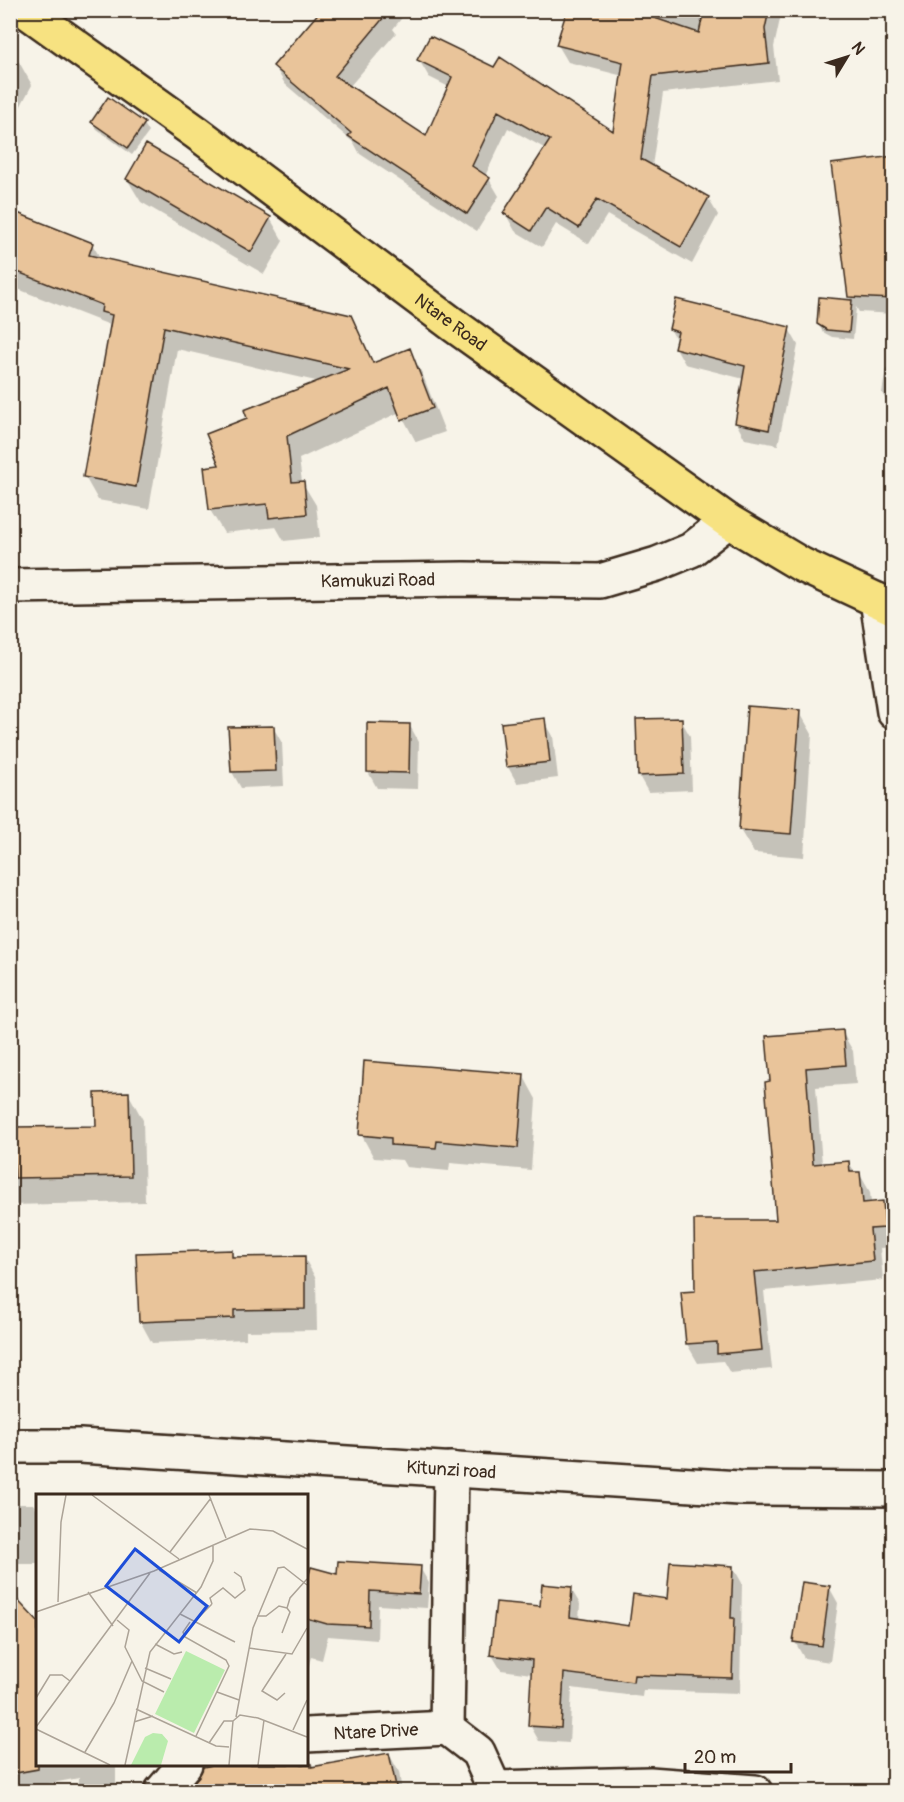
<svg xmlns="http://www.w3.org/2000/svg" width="904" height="1802" font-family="Pangolin,sans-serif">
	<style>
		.shadow { fill: #0003 }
		.building { fill: #e9c49a; stroke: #3b2a1e; stroke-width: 1.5 }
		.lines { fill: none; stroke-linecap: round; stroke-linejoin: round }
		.minor-casing { stroke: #3b2a1e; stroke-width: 38 }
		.major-casing { stroke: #3b2a1e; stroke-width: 38 }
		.minor { stroke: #f7f3e8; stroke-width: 33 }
		.major { stroke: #f7e281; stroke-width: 33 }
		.labels { text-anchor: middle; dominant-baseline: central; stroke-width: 5; stroke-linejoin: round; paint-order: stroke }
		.street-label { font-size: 18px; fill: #3b2a1e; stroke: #f7f3e8 }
		.inset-road { fill: none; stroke: #aca397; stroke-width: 1.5 }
		.view { fill: #1d4ed8; fill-opacity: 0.15; stroke: #1d4ed8; stroke-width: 3 }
		.inset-edge { fill: none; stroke: #3b2a1e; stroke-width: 3 }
	</style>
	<rect width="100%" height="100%" fill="#f7f3e8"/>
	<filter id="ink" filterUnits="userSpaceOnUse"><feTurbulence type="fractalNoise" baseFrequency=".0167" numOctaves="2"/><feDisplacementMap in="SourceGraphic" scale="12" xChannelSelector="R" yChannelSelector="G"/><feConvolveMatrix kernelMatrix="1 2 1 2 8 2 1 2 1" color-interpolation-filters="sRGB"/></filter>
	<g filter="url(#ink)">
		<path class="shadow" d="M 323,10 L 408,10 L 393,29 L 396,33 L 349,87 L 426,138 L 449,87 L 429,77 L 419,60 L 614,133 L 623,76 L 568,62 L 558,45 L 569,10 L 782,10 L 774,47 L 778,80 L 663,93 L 652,166 L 708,198 L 718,215 L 692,264 L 607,215 L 589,244 L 556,224 L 542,247 L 515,231 L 505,213 L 546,149 L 508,128 L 485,176 L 489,179 L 499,196 L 477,231 L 360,154 L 354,143 L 285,84 L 275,67 Z
			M 10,57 L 19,62 L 32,85 L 10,126 Z
			M 108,99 L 144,124 L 149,132 L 132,155 L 97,129 L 92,122 Z
			M 894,158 L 894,314 L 859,312 L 856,307 L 853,339 L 832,337 L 823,332 L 818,324 L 821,298 L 852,301 L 849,296 Z
			M 127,179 L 270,218 L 283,241 L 264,274 L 141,202 Z
			M 10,212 L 92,244 L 101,259 L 350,316 L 374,364 L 409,350 L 422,373 L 445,432 L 416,442 L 400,412 L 299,459 L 302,482 L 316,505 L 320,537 L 284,541 L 276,527 L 224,533 L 210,510 L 221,466 L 249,419 L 320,382 L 177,349 L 149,509 L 98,500 L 85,477 L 111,328 L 110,325 L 10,286 Z
			M 670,329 L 789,329 L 798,345 L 778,445 L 745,439 L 736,423 L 744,379 L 685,364 L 676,348 L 677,341 Z
			M 886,368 L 894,369 L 894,409 L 891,409 L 882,393 Z
			M 799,711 L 812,734 L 804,857 L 754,853 L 740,830 Z
			M 544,720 L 553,736 L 558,778 L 517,783 L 508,767 L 503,724 Z
			M 681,720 L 690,736 L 692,790 L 648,792 L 639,776 Z
			M 410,726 L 419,742 L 418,789 L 377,788 L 368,772 Z
			M 273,727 L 282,743 L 284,786 L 241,788 L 232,772 Z
			M 842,1032 L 853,1051 L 856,1084 L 816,1087 L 822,1164 L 849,1162 L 855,1173 L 859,1173 L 870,1192 L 871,1203 L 882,1202 L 893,1221 L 894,1247 L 880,1248 L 883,1280 L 764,1291 L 772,1369 L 730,1373 L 723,1361 L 698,1363 L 687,1344 L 696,1292 L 778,1221 L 772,1083 Z
			M 523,1075 L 536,1099 L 531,1170 L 450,1163 L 449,1171 L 406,1167 L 402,1160 L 374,1158 L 361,1134 Z
			M 128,1093 L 143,1120 L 145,1202 L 10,1205 L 10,1129 L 98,1127 Z
			M 231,1252 L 235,1258 L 304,1257 L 316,1279 L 317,1330 L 246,1331 L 246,1339 L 152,1343 L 140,1321 Z
			M 10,1504 L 33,1504 L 38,1511 L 38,1564 L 10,1564 Z
			M 733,1567 L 742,1583 L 740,1693 L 643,1690 L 642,1697 L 572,1688 L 569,1743 L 539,1741 L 530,1725 L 532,1674 L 501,1670 L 492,1655 L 541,1608 L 571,1589 L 580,1604 L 579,1620 L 630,1627 L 669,1601 Z
			M 420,1568 L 429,1583 L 427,1608 L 378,1605 L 377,1640 L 328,1636 L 322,1660 L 311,1657 L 306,1676 L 306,1591 L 339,1576 Z
			M 829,1587 L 838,1603 L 830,1662 L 804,1658 L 795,1642 Z
			M 10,1594 L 38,1764 L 116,1764 L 116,1792 L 79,1792 L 79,1778 L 10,1791 Z
			M 389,1754 L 399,1772 L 402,1792 L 205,1792 L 202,1774 L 306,1764 L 306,1755 L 315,1768 Z"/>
		<path class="building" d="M 321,10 L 390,10 L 335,76 L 426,136 L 452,77 L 417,60 L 430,36 L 494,67 L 500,57 L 613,131 L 623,62 L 556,45 L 567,10 L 631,10 L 699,33 L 704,10 L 769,10 L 765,29 L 769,63 L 653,76 L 641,159 L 709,197 L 681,247 L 597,199 L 579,228 L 546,207 L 531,231 L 503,213 L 550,140 L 498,111 L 472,166 L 490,178 L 467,214 L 348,136 L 351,133 L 273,66 Z
			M 108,97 L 145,123 L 128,148 L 91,122 Z
			M 146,144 L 271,217 L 251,252 L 126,179 Z
			M 894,156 L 894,299 L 848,297 L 831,164 Z
			M 10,210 L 93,243 L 89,255 L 351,315 L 373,363 L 410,348 L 433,408 L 401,420 L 389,388 L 287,436 L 292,482 L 304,481 L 307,514 L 269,518 L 267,504 L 209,510 L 204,467 L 219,465 L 206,434 L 247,418 L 244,410 L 349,369 L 164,327 L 136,487 L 83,477 L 112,315 L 101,312 L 102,305 L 10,269 Z
			M 819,297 L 852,300 L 849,332 L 827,330 L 817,324 Z
			M 676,299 L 790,327 L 769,430 L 735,423 L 745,366 L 674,348 L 678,332 L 669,329 Z
			M 747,706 L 800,710 L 791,834 L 739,830 Z
			M 545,718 L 550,762 L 506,767 L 501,723 Z
			M 682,718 L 684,774 L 638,776 L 636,719 Z
			M 367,723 L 410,724 L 409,773 L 367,772 Z
			M 274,726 L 276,771 L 231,772 L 228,727 Z
			M 843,1030 L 846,1065 L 806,1068 L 813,1164 L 849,1161 L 850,1172 L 860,1172 L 863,1203 L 883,1201 L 885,1228 L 870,1229 L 873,1261 L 754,1272 L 762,1350 L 717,1354 L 717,1342 L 686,1344 L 681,1292 L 695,1291 L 694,1220 L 776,1220 L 765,1082 L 770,1081 L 766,1036 Z
			M 364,1061 L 524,1074 L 518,1148 L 437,1141 L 436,1148 L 391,1145 L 391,1138 L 359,1135 Z
			M 129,1092 L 131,1176 L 15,1178 L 13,1127 L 96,1126 L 95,1093 Z
			M 232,1250 L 232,1257 L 305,1256 L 305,1309 L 234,1310 L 234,1318 L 139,1322 L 136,1253 Z
			M 338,1561 L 421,1566 L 419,1594 L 370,1591 L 369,1626 L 327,1624 L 306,1618 L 306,1585 L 311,1567 L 337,1574 Z
			M 670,1562 L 733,1566 L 731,1618 L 734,1618 L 732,1678 L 634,1675 L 633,1682 L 564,1673 L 561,1728 L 528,1726 L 532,1660 L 490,1655 L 496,1602 L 540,1606 L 542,1584 L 572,1587 L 570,1617 L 629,1626 L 633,1594 L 667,1599 Z
			M 802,1582 L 830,1586 L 822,1646 L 793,1642 Z
			M 10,1592 L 38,1622 L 38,1769 L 10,1774 Z
			M 389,1753 L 397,1791 L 186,1791 L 199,1776 L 203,1767 L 218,1764 L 311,1764 L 311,1767 Z"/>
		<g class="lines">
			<defs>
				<g id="minor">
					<path id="s1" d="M 10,586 L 464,579 L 600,581 L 657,564 L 691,550 L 728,521"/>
					<path d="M 877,600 L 894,712"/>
					<path id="s2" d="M 10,1446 L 80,1446 L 739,1488 L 894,1489"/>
					<path d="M 447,1728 L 451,1469"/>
					<path d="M 447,1728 L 478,1752 L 496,1792"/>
					<path id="s3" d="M 306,1735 L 447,1728"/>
					<path d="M 495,1788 L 650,1784 L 755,1792"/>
					<path d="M 161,1792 L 185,1764"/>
				</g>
				<g id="major">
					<path id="s4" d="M 25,10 L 197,133 L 455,326 L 728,521 L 802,565 L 894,608"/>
				</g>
			</defs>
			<use href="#minor" class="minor-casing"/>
			<use href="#major" class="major-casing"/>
			<use href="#minor" class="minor"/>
			<use href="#major" class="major"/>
		</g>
	</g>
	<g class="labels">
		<g class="street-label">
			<text stroke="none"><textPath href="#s4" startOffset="528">Ntare Road</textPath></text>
			<text stroke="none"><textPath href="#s1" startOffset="368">Kamukuzi Road</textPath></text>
			<text stroke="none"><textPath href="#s2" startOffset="442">Kitunzi road</textPath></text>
			<text stroke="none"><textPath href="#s3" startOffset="70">Ntare Drive</textPath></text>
		</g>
	</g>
	<g transform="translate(36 1494)">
		<rect width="272" height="272" fill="#f7f3e8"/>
		<path d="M 150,157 L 189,176 L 158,239 L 119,220 ZM 117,239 L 126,240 L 132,247 L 125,271 L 95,271 L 109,243 Z" fill="#baecad"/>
		<path class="inset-road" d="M 56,1 L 143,65M 173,1 L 190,44M 134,58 L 175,4M 123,76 L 161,99M 52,98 L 77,132M 22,108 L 25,28 L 30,1M 176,110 L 174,104 L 187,94 L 199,104 L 209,96 L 205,83 L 198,78M 0,118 L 118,77 L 214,35 L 237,37 L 271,55M 144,120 L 199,148M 221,122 L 230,122 L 243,112 L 251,114M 81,126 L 93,136 L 89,153 L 106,187 L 128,198M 154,128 L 147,138 L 149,143 L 190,166 L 193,172 L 160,242M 158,128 L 176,110M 246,139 L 254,118 L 251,114 L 254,104 L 271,85M 119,150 L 138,160 L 146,158M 213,154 L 256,160 L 271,134M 109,174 L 135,185M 181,198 L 203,206M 249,199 L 241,206 L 226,197 L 250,160M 0,204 L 14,181 L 26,181 L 34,187M 100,215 L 180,252 L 193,253M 200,223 L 217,134 L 242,74 L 248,73 L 271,91M 197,227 L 204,221 L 222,224 L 271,243M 98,228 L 117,222M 0,233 L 114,79M 0,235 L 74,271M 257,236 L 271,206M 173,249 L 188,227 L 197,227M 49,258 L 78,209 L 96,167M 89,271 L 114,158 L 165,93 L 177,67 L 177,52M 193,271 L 197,227M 222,271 L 228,226"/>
		<path class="view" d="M 99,55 L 171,112 L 143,148 L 70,92 Z"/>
		<rect width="272" height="272" class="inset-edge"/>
	</g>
	<rect width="904" height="1802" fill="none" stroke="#f7f3e8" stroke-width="36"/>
	<rect x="18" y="18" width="868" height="1766" fill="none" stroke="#3b2a1e" stroke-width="2" filter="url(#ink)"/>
	<g transform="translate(847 57) rotate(52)" stroke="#f7f3e8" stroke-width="4.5" paint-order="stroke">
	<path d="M0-4.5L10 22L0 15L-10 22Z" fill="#3b2a1e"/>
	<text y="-9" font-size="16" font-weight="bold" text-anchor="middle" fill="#3b2a1e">N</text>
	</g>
	<path d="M685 1763v9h106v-9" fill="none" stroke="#3b2a1e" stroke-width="3"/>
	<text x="694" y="1763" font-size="18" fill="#3b2a1e" stroke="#f7f3e8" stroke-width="4.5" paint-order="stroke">20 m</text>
</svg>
